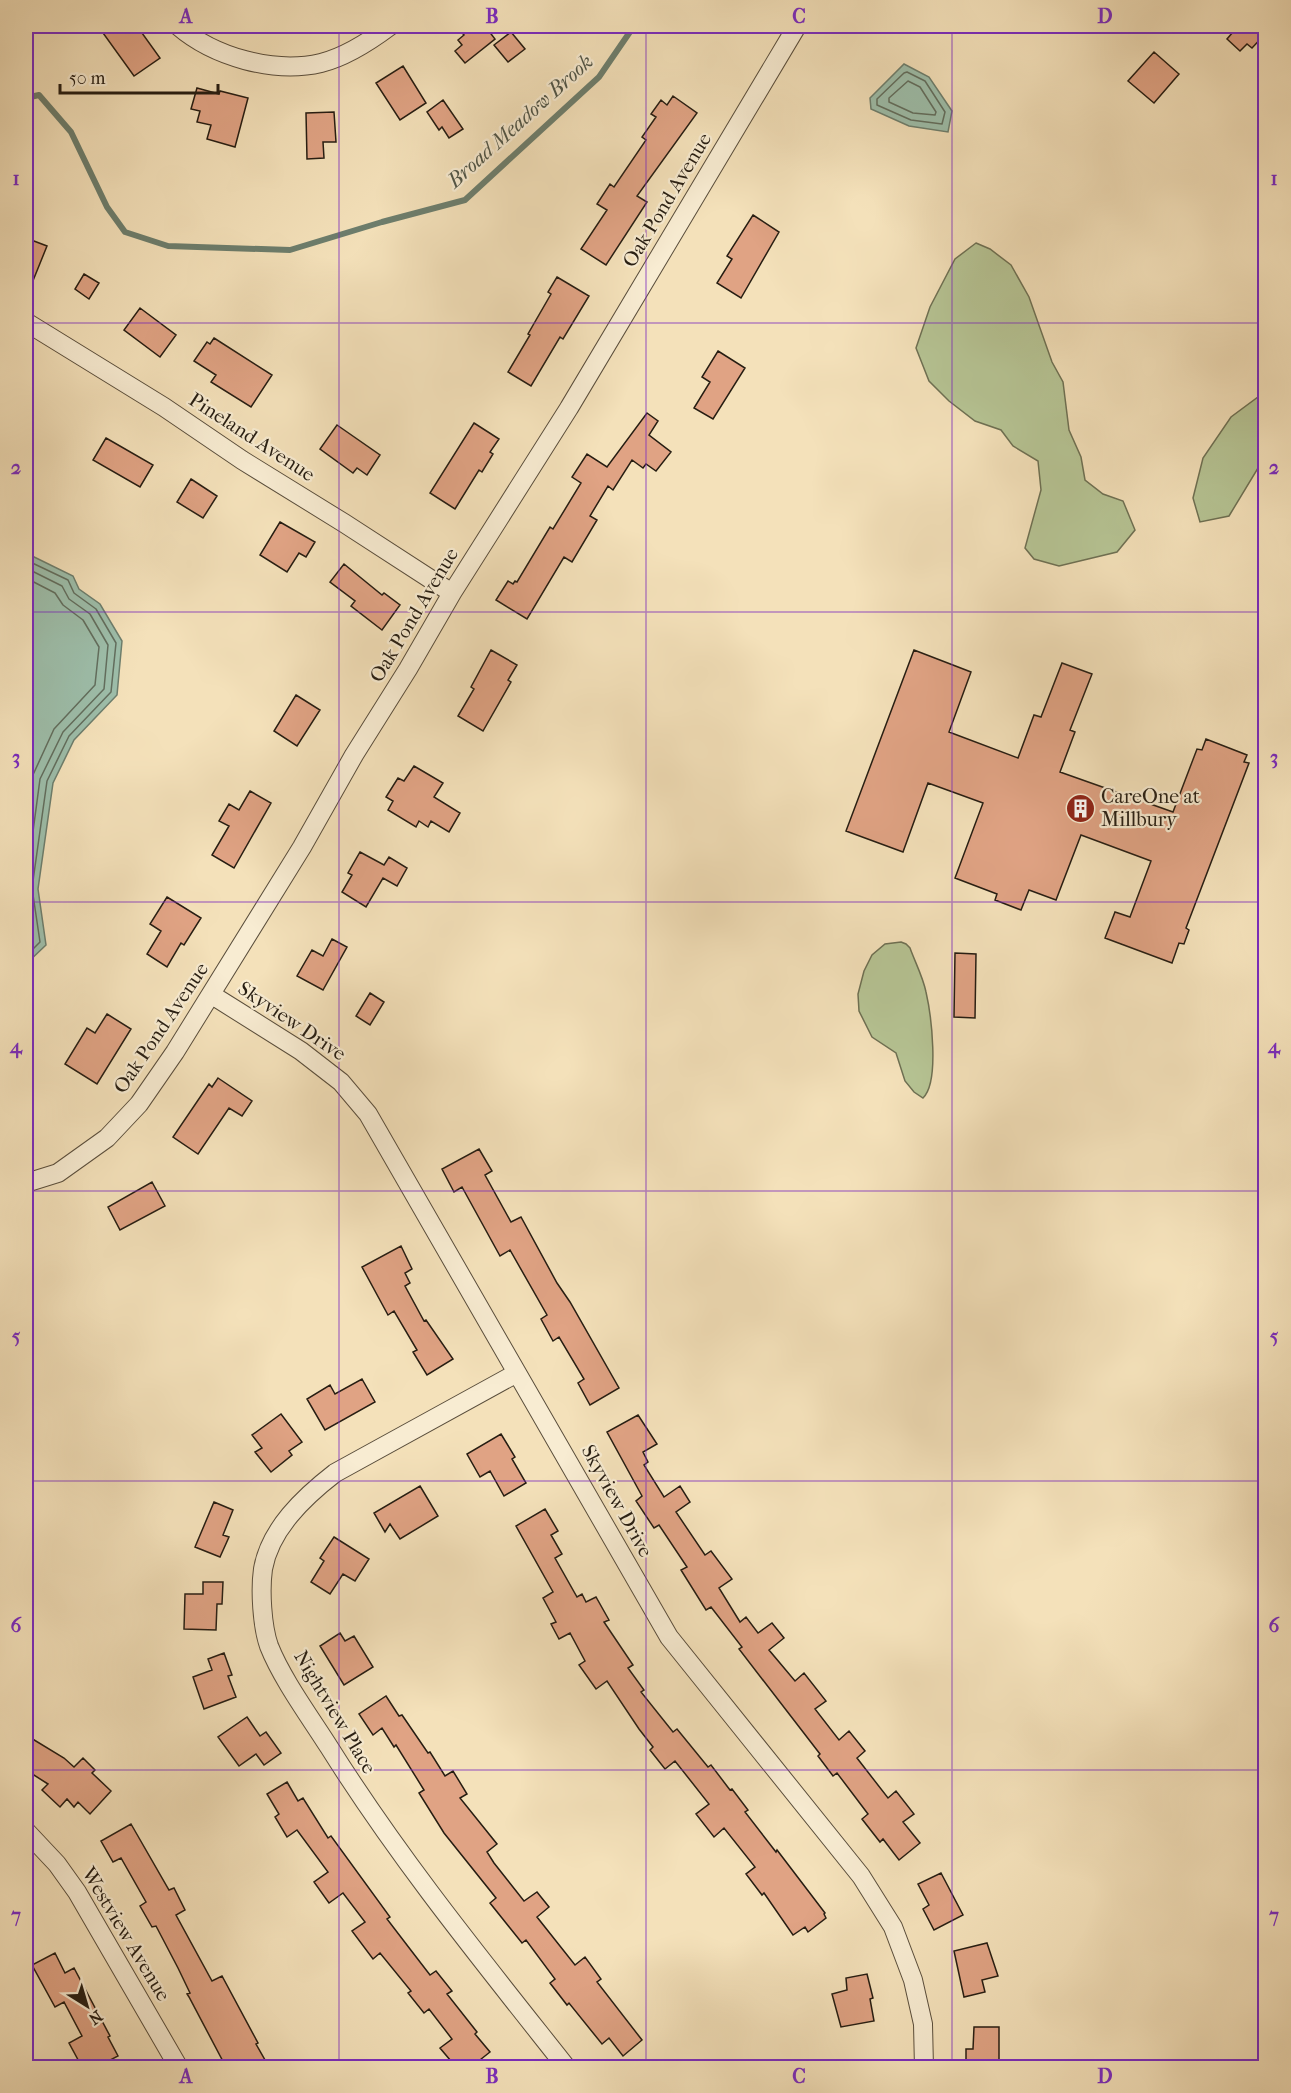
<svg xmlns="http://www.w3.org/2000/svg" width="1291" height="2093" font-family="'IM FELL French Canon',serif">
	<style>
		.green { fill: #b6c494; stroke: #6e7053; stroke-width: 1.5 }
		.water { fill: #9dbeaa; stroke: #6d7e6d; stroke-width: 1.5 }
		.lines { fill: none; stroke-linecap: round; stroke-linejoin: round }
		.shore { stroke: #626e5e; stroke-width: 1.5 }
		.stream { stroke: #6d7e6d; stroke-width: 6 }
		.building { fill: #e0a384; stroke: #261d12; stroke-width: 1.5 }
		.minor-casing { stroke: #5a4e3c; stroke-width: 20 }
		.minor { stroke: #f8ecd2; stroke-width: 18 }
		.grid { fill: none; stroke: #7b2cbf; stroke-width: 1.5; stroke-opacity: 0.55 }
		.labels { text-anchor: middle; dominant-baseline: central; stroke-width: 4.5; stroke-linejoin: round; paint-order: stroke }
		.street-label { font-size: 20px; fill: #261d12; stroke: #f8ecd2 }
		.poi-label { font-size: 20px; fill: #261d12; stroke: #f8ecd2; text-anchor: start }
		.water-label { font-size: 21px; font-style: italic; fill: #505547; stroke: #f8ecd2 }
		.neatline { fill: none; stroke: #7b2cbf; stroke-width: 2 }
		.grid-label { font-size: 20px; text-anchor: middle; font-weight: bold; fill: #7b2cbf }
	</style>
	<rect width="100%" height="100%" fill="#f4e1ba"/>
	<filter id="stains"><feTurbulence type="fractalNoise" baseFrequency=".00333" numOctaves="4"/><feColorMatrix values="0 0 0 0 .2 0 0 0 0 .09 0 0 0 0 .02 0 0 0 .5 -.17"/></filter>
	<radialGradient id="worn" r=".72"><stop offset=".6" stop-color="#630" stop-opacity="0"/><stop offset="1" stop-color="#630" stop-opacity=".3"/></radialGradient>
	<path class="green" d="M 976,243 L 990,249 L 1011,265 L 1029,297 L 1052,362 L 1063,382 L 1069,430 L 1081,457 L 1085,480 L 1103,494 L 1123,501 L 1135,530 L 1117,552 L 1059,566 L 1034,559 L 1025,548 L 1041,490 L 1038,461 L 1013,446 L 1001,430 L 975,421 L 949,401 L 929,381 L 916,348 L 930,307 L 955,259 Z
		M 1258,397 L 1265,397 L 1265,463 L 1258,468 L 1229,516 L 1200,522 L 1193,498 L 1203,458 L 1231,417 Z
		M 901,942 L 906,944 L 910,948 C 915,962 923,977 926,992 C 931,1014 940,1082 923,1098 L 914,1092 L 905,1081 L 896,1053 L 872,1037 L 859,1011 L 858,994 L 864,971 L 872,955 L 885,944 Z"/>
	<path class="water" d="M 904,64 L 929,77 L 952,111 L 948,132 L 909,126 L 871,109 L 870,98 Z
		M 26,553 L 73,576 L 79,589 L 100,604 L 122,641 L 117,695 L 74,740 L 53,783 L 38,889 L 46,945 L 26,964 Z"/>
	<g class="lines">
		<path class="shore" d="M 907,72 L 925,81 L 945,112 L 942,124 L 911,120 L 877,105 L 877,99 L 904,73 Z
			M 908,81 L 920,87 L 936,112 L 935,115 L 913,113 L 889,102 L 889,98 Z
			M 26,560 L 68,580 L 74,593 L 96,609 L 116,643 L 111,692 L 69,736 L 47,781 L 32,888 L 40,942 L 26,956
			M 26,568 L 62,586 L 69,599 L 90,614 L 108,645 L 104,689 L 63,732 L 40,779 L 26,884
			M 26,578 L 55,593 L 63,605 L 83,620 L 99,647 L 95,685 L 54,729 L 32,777 L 26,818"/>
		<path class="stream" d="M 26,98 L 39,95 L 71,132 L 107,207 L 125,232 L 168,246 L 290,250 L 382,222 L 465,200 L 599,77 L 634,26"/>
	</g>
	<path class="building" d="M 98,26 L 137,26 L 160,58 L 134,76 Z
		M 456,26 L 485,26 L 495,39 L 465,63 L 455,51 L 462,45 L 458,40 L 464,35 Z
		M 1226,26 L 1266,26 L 1266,33 L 1252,48 L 1247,44 L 1240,51 L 1227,39 L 1233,32 Z
		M 511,32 L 525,49 L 508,62 L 494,45 Z
		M 1154,52 L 1179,74 L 1154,103 L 1128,81 Z
		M 403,66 L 426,103 L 400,120 L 376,83 Z
		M 197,88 L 219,94 L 220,91 L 248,98 L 235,147 L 207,139 L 211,125 L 197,122 L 200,111 L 191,109 Z
		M 673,96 L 697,113 L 637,196 L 647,202 L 606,265 L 581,249 L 607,210 L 597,204 L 610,184 L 614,187 L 646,140 L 642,137 L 656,117 L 651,114 L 661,100 L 667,105 Z
		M 443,100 L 463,129 L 449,138 L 442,127 L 439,130 L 427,112 Z
		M 334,112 L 336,142 L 323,142 L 324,158 L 307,159 L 306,113 Z
		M 753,215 L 779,232 L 741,298 L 717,283 L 732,259 L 727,256 Z
		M 26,238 L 47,246 L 26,298 Z
		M 84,274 L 99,283 L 89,299 L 75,289 Z
		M 557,277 L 589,296 L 563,339 L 560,337 L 531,386 L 508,372 L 530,335 L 528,334 L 551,294 L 548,292 Z
		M 140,308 L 176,335 L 160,357 L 124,330 Z
		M 214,338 L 272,375 L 251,407 L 211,382 L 216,375 L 194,361 L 207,342 L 210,344 Z
		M 718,351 L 745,368 L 713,419 L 694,408 L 710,382 L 702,377 Z
		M 647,413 L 658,421 L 649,435 L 671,452 L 656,471 L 646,464 L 643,468 L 632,460 L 613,490 L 608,486 L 590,516 L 597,520 L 572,562 L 564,557 L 527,619 L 496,600 L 508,581 L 513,584 L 515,581 L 517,582 L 550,527 L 553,529 L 581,483 L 572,477 L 587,454 L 607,467 Z
		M 474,423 L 499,439 L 490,452 L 493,454 L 482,472 L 479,470 L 455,509 L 430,493 Z
		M 337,425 L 380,455 L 367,475 L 357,468 L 353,473 L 320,449 Z
		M 106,438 L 153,465 L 140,487 L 93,460 Z
		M 191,479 L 217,496 L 203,518 L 177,502 Z
		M 280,522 L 315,542 L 306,557 L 299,553 L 287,572 L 260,555 Z
		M 344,564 L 382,595 L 384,593 L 400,605 L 382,630 L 351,606 L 355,601 L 330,582 Z
		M 491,650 L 517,665 L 508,680 L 511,682 L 483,731 L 458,716 L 474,689 L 471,687 Z
		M 914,650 L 971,672 L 949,732 L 1018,758 L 1034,715 L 1041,717 L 1062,663 L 1092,674 L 1070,730 L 1075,732 L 1060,772 L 1173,812 L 1197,749 L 1202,750 L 1206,739 L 1247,755 L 1244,762 L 1249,763 L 1186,928 L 1189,930 L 1184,944 L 1179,943 L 1172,963 L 1105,938 L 1115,912 L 1130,917 L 1151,861 L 1081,835 L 1056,900 L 1029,890 L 1021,910 L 995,900 L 997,894 L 955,878 L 983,803 L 928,783 L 903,852 L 846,831 Z
		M 296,695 L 320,710 L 297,746 L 274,731 Z
		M 414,766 L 443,783 L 434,797 L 460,813 L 449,832 L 431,821 L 428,827 L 419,821 L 416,827 L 388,810 L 393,801 L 386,797 L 398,778 L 404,781 Z
		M 250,791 L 271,803 L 234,868 L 212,855 L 229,826 L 219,821 L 229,804 L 239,810 Z
		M 360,852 L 384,865 L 389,857 L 407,868 L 397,886 L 383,878 L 366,907 L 342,892 L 352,875 L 348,873 Z
		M 167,897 L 201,918 L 184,945 L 181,943 L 167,967 L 147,954 L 161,931 L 150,924 Z
		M 332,939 L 347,947 L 323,990 L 297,976 L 312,950 L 323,956 Z
		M 955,953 L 976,954 L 975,1018 L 954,1017 Z
		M 370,993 L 384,1002 L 370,1025 L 356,1016 Z
		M 107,1014 L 131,1029 L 97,1084 L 65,1064 L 87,1028 L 95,1033 Z
		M 218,1078 L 252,1101 L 242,1116 L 229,1108 L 198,1154 L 173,1137 L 209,1084 L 212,1087 Z
		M 479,1149 L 492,1171 L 485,1175 L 511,1222 L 521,1217 L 557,1283 L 570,1302 L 619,1388 L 590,1405 L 578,1383 L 584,1379 L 559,1337 L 553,1341 L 541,1319 L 547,1315 L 510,1250 L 500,1256 L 462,1187 L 454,1192 L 442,1169 Z
		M 152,1182 L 165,1206 L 120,1230 L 108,1207 Z
		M 401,1246 L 412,1269 L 405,1273 L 410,1283 L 405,1286 L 424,1321 L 426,1320 L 453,1359 L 427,1375 L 413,1352 L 417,1350 L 394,1311 L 388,1315 L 362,1267 Z
		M 362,1379 L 375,1402 L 325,1430 L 307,1399 L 330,1385 L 335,1394 Z
		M 281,1414 L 302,1442 L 289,1451 L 292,1455 L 271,1472 L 255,1452 L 262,1448 L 252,1435 Z
		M 638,1415 L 657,1444 L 643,1452 L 648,1462 L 644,1465 L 664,1497 L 680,1486 L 690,1502 L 676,1512 L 705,1555 L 711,1551 L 732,1579 L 719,1588 L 740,1622 L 746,1617 L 758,1633 L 772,1623 L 784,1638 L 769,1650 L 795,1681 L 804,1673 L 826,1701 L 815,1709 L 839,1740 L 849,1731 L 865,1751 L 857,1758 L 888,1798 L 896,1791 L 914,1814 L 903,1822 L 920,1843 L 899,1860 L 883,1839 L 880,1842 L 862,1819 L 868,1814 L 837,1773 L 833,1776 L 818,1756 L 820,1754 L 739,1649 L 742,1647 L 711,1607 L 706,1610 L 681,1570 L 687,1567 L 659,1525 L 654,1528 L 636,1501 L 642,1496 L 607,1432 Z
		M 501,1434 L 515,1457 L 512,1459 L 526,1483 L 504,1496 L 490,1471 L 480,1477 L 467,1454 Z
		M 420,1486 L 438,1516 L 400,1539 L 390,1524 L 385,1532 L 374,1513 Z
		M 214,1502 L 233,1510 L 223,1535 L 229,1537 L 220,1557 L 195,1547 Z
		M 545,1509 L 558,1531 L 551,1535 L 562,1554 L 555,1558 L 577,1597 L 582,1594 L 586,1602 L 596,1597 L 609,1620 L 604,1622 L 633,1665 L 628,1668 L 644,1690 L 641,1692 L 673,1732 L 677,1729 L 708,1767 L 711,1765 L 730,1790 L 732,1789 L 748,1810 L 745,1812 L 776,1852 L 777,1850 L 825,1913 L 824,1914 L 826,1918 L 808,1932 L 805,1927 L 793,1935 L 764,1893 L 762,1895 L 746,1874 L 755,1867 L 724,1828 L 714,1837 L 696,1814 L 709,1804 L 675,1761 L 665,1769 L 650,1750 L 653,1747 L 639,1729 L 607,1681 L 596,1689 L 579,1665 L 585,1661 L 570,1633 L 559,1639 L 551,1624 L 556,1622 L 543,1598 L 553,1592 L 516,1526 Z
		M 334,1537 L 369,1559 L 355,1581 L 343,1574 L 330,1594 L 311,1582 L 324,1561 L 320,1558 Z
		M 203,1582 L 223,1582 L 222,1604 L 217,1604 L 216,1630 L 184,1629 L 185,1594 L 203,1594 Z
		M 340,1633 L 345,1641 L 354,1636 L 373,1667 L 344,1685 L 320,1646 Z
		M 224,1653 L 232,1675 L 228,1676 L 236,1697 L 204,1709 L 193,1677 L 212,1670 L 208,1659 Z
		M 386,1696 L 399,1716 L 402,1715 L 428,1753 L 430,1752 L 445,1776 L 453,1771 L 467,1794 L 460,1798 L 497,1844 L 487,1852 L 494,1863 L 524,1901 L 537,1892 L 549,1907 L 537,1917 L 575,1965 L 585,1957 L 601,1979 L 597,1982 L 642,2040 L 623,2056 L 609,2038 L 602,2044 L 569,2003 L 567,2005 L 550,1983 L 555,1979 L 526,1940 L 522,1943 L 490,1903 L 496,1898 L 444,1833 L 419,1793 L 424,1790 L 396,1745 L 394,1747 L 382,1728 L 373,1735 L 359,1714 Z
		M 247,1717 L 260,1736 L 266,1732 L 281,1753 L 264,1765 L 256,1754 L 239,1766 L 218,1737 Z
		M 26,1735 L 64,1758 L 74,1767 L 83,1758 L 95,1770 L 92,1773 L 111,1791 L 90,1814 L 78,1802 L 74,1807 L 67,1799 L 60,1807 L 42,1790 L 48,1784 L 26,1770 Z
		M 287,1782 L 298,1801 L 303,1798 L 328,1838 L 331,1836 L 390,1917 L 387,1919 L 410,1949 L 430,1975 L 436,1971 L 452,1991 L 447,1994 L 477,2032 L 475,2034 L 490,2052 L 471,2067 L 456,2067 L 440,2048 L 452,2039 L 429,2009 L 424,2013 L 408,1993 L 411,1991 L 380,1953 L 373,1959 L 352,1931 L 365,1922 L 343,1893 L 329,1903 L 314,1882 L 328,1872 L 297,1830 L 287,1837 L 275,1817 L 279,1814 L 267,1794 Z
		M 131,1824 L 169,1890 L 174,1888 L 185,1910 L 176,1915 L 212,1981 L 222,1976 L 258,2043 L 256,2044 L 265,2060 L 251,2067 L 226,2067 L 189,1997 L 187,1994 L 190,1993 L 178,1968 L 156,1926 L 152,1927 L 140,1906 L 146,1902 L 121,1858 L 113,1862 L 101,1841 Z
		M 941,1873 L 963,1915 L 934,1930 L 923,1909 L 929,1905 L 918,1884 Z
		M 987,1943 L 998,1976 L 982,1980 L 985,1992 L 964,1997 L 954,1951 Z
		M 55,1953 L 65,1973 L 74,1968 L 110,2036 L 108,2037 L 118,2056 L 97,2067 L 82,2067 L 69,2043 L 82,2036 L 64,2002 L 55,2007 L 32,1965 Z
		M 867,1974 L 873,1998 L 870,1999 L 874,2021 L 841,2027 L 832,1994 L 847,1990 L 846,1978 Z
		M 974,2027 L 999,2027 L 999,2067 L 966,2067 L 966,2049 L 973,2049 Z"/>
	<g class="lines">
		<defs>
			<path id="minor" d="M 178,26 C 214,57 274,74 321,63 C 345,57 370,41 390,26
				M 26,322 L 164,407 L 242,460 L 344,523 L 452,593
				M 212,995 L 301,1051 L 341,1082 L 368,1114 L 669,1637 L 861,1876 L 893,1927 L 913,1980 L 923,2024 L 924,2068
				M 26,1183 L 58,1173 L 107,1138 L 139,1104 L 175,1052 L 302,847 L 354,755 L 408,669 L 452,593 L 569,408 L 797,26
				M 517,1373 L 335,1473 C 304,1497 270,1529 263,1569 C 260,1590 262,1626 269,1646 C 282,1679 310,1717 329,1747 C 400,1860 484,1963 567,2068
				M 26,1831 L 57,1864 L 77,1892 L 179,2068"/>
		</defs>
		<use href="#minor" class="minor-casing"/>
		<use href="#minor" class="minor"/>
	</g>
	<path class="grid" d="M 339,26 L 339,2068M 646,26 L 646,2068M 952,26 L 952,2068M 26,323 L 1266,323M 26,612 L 1266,612M 26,902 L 1266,902M 26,1191 L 1266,1191M 26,1481 L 1266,1481M 26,1770 L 1266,1770"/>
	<defs>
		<symbol id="building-disc" viewBox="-11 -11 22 22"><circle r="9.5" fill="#8f2418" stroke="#f8ecd2"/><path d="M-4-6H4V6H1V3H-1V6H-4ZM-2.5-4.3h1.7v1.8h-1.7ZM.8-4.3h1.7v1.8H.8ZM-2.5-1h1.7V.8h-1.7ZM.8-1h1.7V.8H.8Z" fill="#fff"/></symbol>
	</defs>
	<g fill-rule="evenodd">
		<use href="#building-disc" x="1064" y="792" width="33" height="33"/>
	</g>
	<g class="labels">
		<g class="street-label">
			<text transform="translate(667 200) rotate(-59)">Oak Pond Avenue</text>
			<text transform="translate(252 437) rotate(33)">Pineland Avenue</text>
			<text transform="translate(414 615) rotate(-59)">Oak Pond Avenue</text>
			<text transform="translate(292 1021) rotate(34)">Skyview Drive</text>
			<text transform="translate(161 1028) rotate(-56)">Oak Pond Avenue</text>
			<text transform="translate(617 1501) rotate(61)">Skyview Drive</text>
			<text transform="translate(335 1712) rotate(59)">Nightview Place</text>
			<text transform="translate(126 1934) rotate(59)">Westview Avenue</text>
		</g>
		<g class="poi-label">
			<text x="1101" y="796">CareOne at<tspan x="1101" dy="23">Millbury</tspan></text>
		</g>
		<g class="water-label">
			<text transform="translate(520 121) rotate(-42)">Broad Meadow Brook</text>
		</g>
	</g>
	<rect width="1291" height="2093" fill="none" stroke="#f4e1ba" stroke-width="66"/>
	<g transform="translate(87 2006) rotate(143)" stroke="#f8ecd2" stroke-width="4.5" paint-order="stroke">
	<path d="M0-4.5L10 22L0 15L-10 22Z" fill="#261d12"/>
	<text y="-9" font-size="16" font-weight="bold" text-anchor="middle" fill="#261d12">N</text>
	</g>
	<path d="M60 84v9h158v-9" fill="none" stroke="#261d12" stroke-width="3"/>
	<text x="69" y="84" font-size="18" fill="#261d12" stroke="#f8ecd2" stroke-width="4.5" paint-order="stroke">50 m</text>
	<rect x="33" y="33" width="1225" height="2027" class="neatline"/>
	<g class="grid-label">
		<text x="186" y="23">A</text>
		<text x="492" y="23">B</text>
		<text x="799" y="23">C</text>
		<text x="1105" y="23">D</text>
		<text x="16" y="185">1</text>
		<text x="1274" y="185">1</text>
		<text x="16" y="474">2</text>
		<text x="1274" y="474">2</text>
		<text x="16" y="764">3</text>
		<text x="1274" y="764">3</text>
		<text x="16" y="1053">4</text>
		<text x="1274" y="1053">4</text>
		<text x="16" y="1343">5</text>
		<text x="1274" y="1343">5</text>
		<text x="16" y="1632">6</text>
		<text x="1274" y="1632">6</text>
		<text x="16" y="1922">7</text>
		<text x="1274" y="1922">7</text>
		<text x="186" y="2083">A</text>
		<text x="492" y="2083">B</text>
		<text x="799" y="2083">C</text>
		<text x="1105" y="2083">D</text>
	</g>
	<rect width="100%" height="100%" filter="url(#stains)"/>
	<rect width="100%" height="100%" fill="url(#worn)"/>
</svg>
